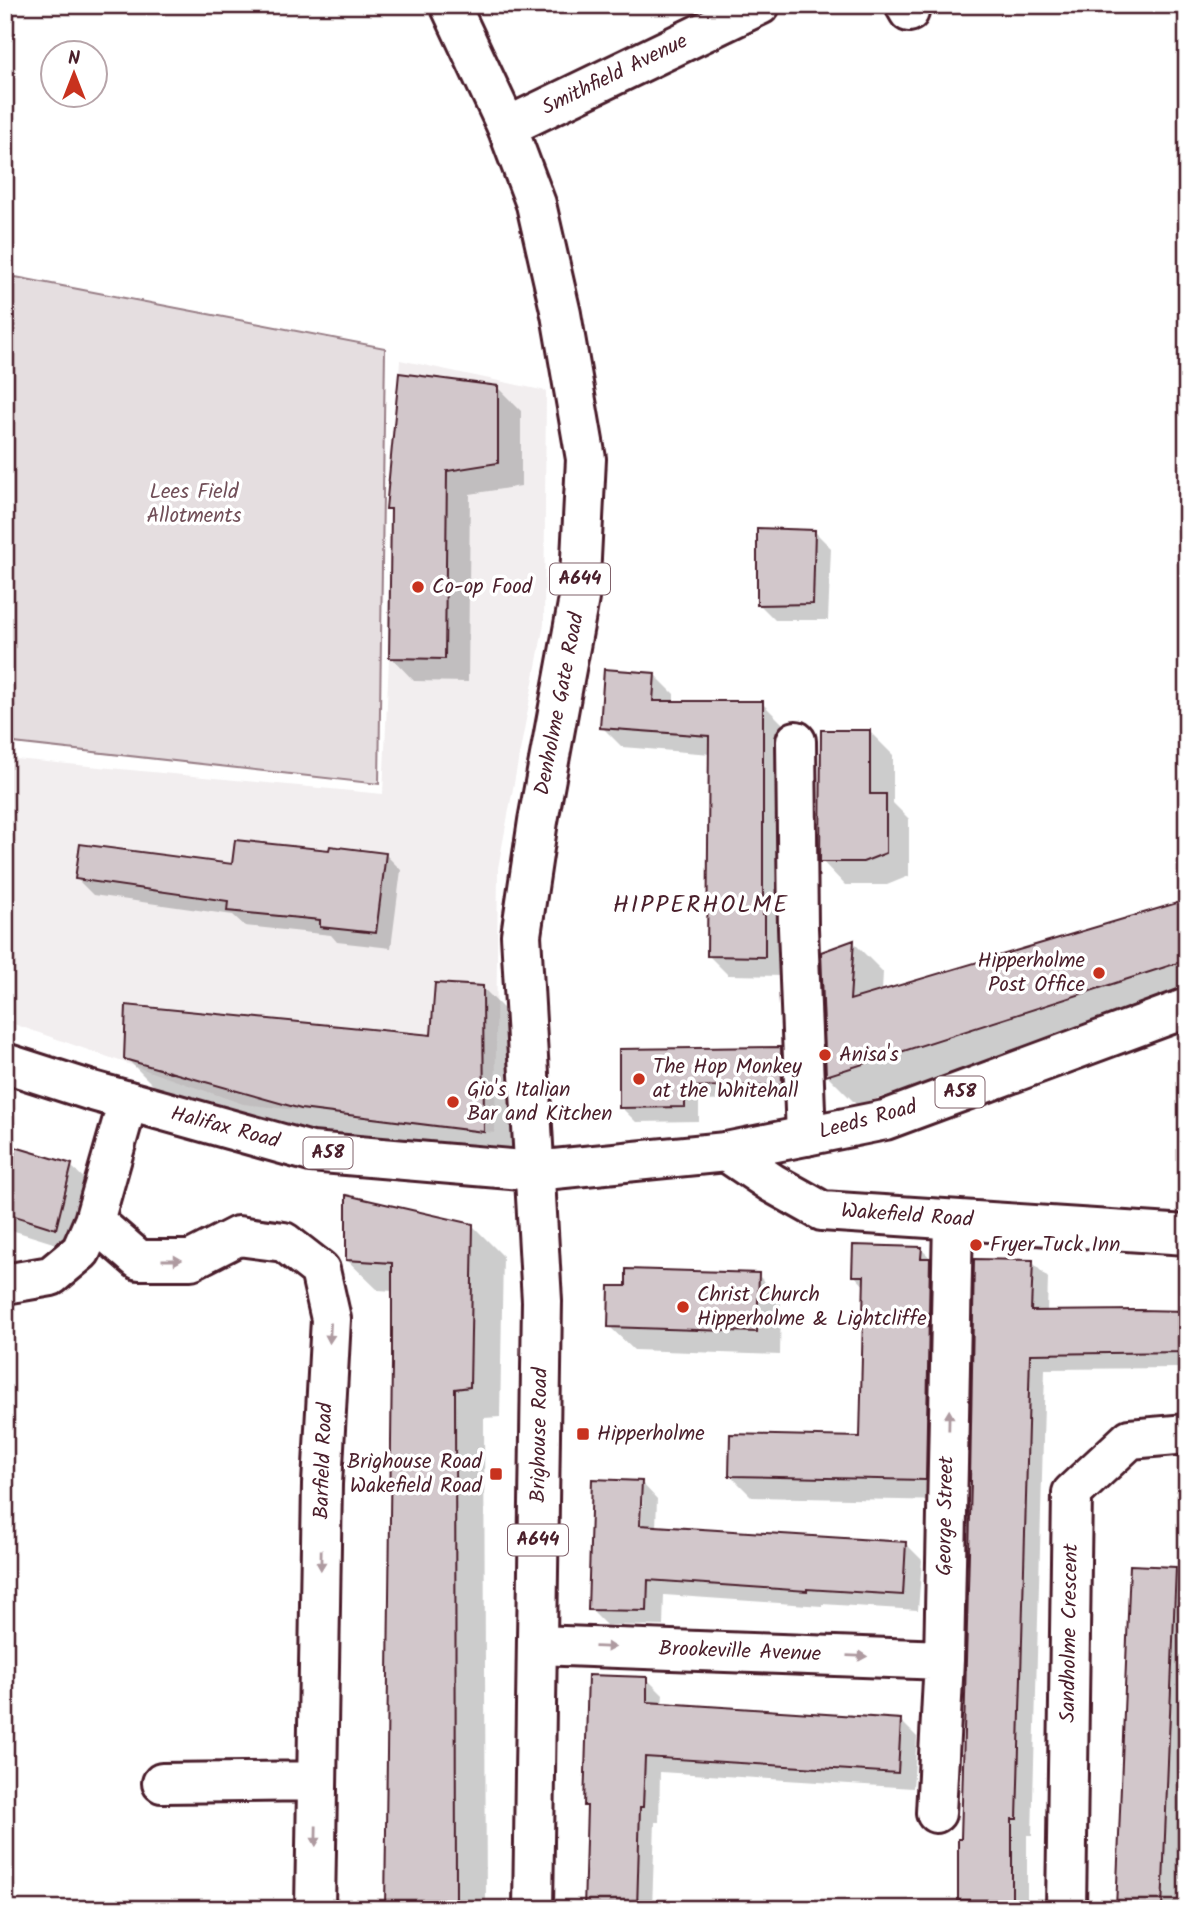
<svg xmlns="http://www.w3.org/2000/svg" width="1192" height="1914" font-family="Kalam,sans-serif">
	<style>
		.built { fill: #f2eeef }
		.green { fill: #e5dee0; stroke: #987e86; stroke-width: 2 }
		.shadow { fill: #0003; fill-rule: evenodd }
		.building { fill: #d2c7cb; stroke: #4a1f2b; stroke-width: 2 }
		.lines { fill: none; stroke-linecap: round; stroke-linejoin: round }
		.minor-casing { stroke: #4a1f2b; stroke-width: 44 }
		.major-casing { stroke: #4a1f2b; stroke-width: 44 }
		.highway-casing { stroke: #4a1f2b; stroke-width: 44 }
		.minor { stroke: #fff; stroke-width: 38 }
		.major { stroke: #fff; stroke-width: 38 }
		.highway { stroke: #fff; stroke-width: 38 }
		.oneway { fill: #ae9aa0 }
		.poi-dot { fill: #c8321e; stroke: #fff; stroke-width: 2.5 }
		.labels { text-anchor: middle; dominant-baseline: central; stroke-width: 7; stroke-linejoin: round; paint-order: stroke }
		.shield { fill: #fff; stroke: #80626b; stroke-width: 2 }
		.shield-label { font-size: 19px; font-weight: bold; fill: #4a1f2b }
		.street-label { font-size: 21px; fill: #4a1f2b; stroke: #fff }
		.park-label { font-size: 21px; fill: #714f58; stroke: #fff }
		.poi-label { font-size: 21px; fill: #4a1f2b; stroke: #fff; text-anchor: start }
		.quarter-label { font-size: 24px; letter-spacing: 2px; fill: #4a1f2b; stroke: #fff }
	</style>
	<rect width="100%" height="100%" fill="#fff"/>
	<filter id="ink" filterUnits="userSpaceOnUse"><feTurbulence type="fractalNoise" baseFrequency=".0143" numOctaves="2"/><feDisplacementMap in="SourceGraphic" scale="14" xChannelSelector="R" yChannelSelector="G"/><feConvolveMatrix kernelMatrix="1 2 1 2 8 2 1 2 1" color-interpolation-filters="sRGB"/></filter>
	<g filter="url(#ink)">
		<path class="built" d="M 400,360 L 546,391 L 544,624 L 498,868 L 495,1133 L 243,1104 L 5,1021 L 5,758 L 383,794 L 389,658 L 391,515 Z"/>
		<path class="green" d="M 5,275 L 385,348 L 379,784 L 5,742 Z"/>
		<path class="shadow" d="M 290,5 L 306,5 L 296,11 Z
			M 497,387 L 521,411 L 521,486 L 470,494 L 468,682 L 414,681 L 391,657 L 392,512 L 388,508 Z
			M 815,532 L 831,548 L 828,620 L 775,620 L 759,604 Z
			M 655,675 L 674,694 L 674,703 L 762,703 L 782,723 L 782,933 L 784,976 L 728,975 L 709,956 L 711,754 L 622,747 L 602,727 Z
			M 870,732 L 893,755 L 893,803 L 909,819 L 909,876 L 887,885 L 845,885 L 822,861 Z
			M 385,854 L 401,870 L 391,948 L 337,942 L 331,935 L 245,926 L 233,915 L 93,895 L 77,879 Z
			M 1187,902 L 1187,1000 L 857,1105 L 827,1075 L 853,942 L 883,972 L 882,992 Z
			M 483,988 L 513,1018 L 514,1161 L 333,1139 L 156,1088 L 126,1058 L 432,1037 Z
			M 780,1049 L 795,1064 L 796,1099 L 699,1101 L 699,1121 L 636,1122 L 621,1107 Z
			M 5,1145 L 71,1166 L 95,1189 L 79,1251 L 5,1228 Z
			M 472,1225 L 503,1256 L 500,1417 L 484,1418 L 486,1909 L 387,1909 L 393,1291 L 378,1290 L 347,1260 Z
			M 921,1249 L 943,1270 L 947,1501 L 752,1497 L 730,1475 L 861,1439 L 866,1288 L 854,1275 Z
			M 1032,1262 L 1048,1278 L 1047,1312 L 1187,1312 L 1187,1370 L 1183,1368 L 1045,1369 L 1032,1835 L 1027,1835 L 1027,1909 L 970,1909 L 960,1899 L 963,1841 Z
			M 758,1275 L 781,1299 L 780,1355 L 634,1350 L 610,1327 Z
			M 641,1482 L 657,1499 L 656,1528 L 906,1544 L 922,1560 L 918,1610 L 822,1604 L 822,1606 L 664,1595 L 663,1626 L 606,1625 L 590,1609 ZM 639,1495 L 643,1495 L 641,1534 L 637,1534 Z
			M 1176,1569 L 1187,1580 L 1187,1704 L 1178,1909 L 1117,1909 Z
			M 647,1679 L 663,1695 L 662,1704 L 901,1721 L 917,1737 L 913,1788 L 660,1772 L 659,1822 L 655,1822 L 652,1909 L 587,1909 L 589,1808 L 586,1805 Z"/>
		<path class="building" d="M 399,373 L 498,386 L 498,463 L 447,471 L 445,659 L 389,658 L 391,509 L 386,509 Z
			M 757,528 L 815,530 L 813,604 L 757,605 Z
			M 604,669 L 655,673 L 653,701 L 763,701 L 763,914 L 765,914 L 765,957 L 707,956 L 709,736 L 600,728 Z
			M 821,730 L 870,730 L 870,794 L 886,794 L 886,853 L 863,862 L 820,862 Z
			M 235,840 L 329,850 L 330,846 L 386,853 L 376,933 L 320,927 L 320,920 L 227,911 L 228,901 L 75,879 L 80,844 L 232,864 Z
			M 1187,900 L 1187,960 L 826,1076 L 821,952 L 854,940 L 850,1000 Z
			M 435,983 L 483,986 L 484,1132 L 301,1109 L 124,1059 L 126,1005 L 431,1035 Z
			M 781,1047 L 782,1085 L 685,1087 L 685,1107 L 619,1108 L 619,1049 Z
			M 5,1144 L 72,1164 L 56,1229 L 5,1213 Z
			M 346,1195 L 473,1224 L 470,1387 L 455,1389 L 456,1909 L 385,1909 L 392,1363 L 392,1263 L 346,1260 Z
			M 853,1245 L 922,1247 L 921,1258 L 930,1258 L 926,1480 L 729,1476 L 730,1434 L 860,1437 L 864,1276 L 852,1276 Z
			M 974,1259 L 1033,1260 L 1031,1311 L 1139,1310 L 1187,1311 L 1187,1352 L 1030,1354 L 1017,1819 L 1012,1819 L 1012,1900 L 958,1900 L 958,1839 L 961,1839 L 971,1481 L 970,1481 Z
			M 626,1269 L 759,1273 L 757,1332 L 608,1327 L 609,1286 L 626,1286 Z
			M 592,1479 L 642,1481 L 640,1525 L 906,1542 L 903,1595 L 807,1589 L 807,1591 L 648,1580 L 647,1611 L 588,1610 Z
			M 1130,1565 L 1176,1567 L 1162,1909 L 1116,1909 Z
			M 588,1675 L 647,1677 L 647,1702 L 901,1719 L 898,1773 L 645,1757 L 643,1807 L 640,1807 L 637,1909 L 584,1909 L 587,1806 L 584,1806 Z"/>
		<g class="lines">
			<defs>
				<path id="minor" d="M 905,5 L 909,12
					M 507,127 L 760,5
					M 796,741 L 798,928 L 806,1136
					M 94,1221 L 139,1260 L 191,1260 L 238,1236 L 284,1242 L 320,1270 L 331,1319 L 322,1484 L 315,1909
					M 5,1284 L 51,1276 L 81,1251 L 94,1221 L 128,1101
					M 537,1645 L 944,1660
					M 162,1783 L 317,1781
					M 936,1813 L 944,1660 L 953,1220
					M 1066,1909 L 1072,1493 L 1130,1439 L 1187,1434"/>
				<path id="major" d="M 450,5 L 507,127 L 536,204 L 561,314 L 586,459 L 579,598 L 538,821 L 521,935 L 542,1301 L 533,1909
					M 726,1152 L 772,1183 L 822,1211 L 1187,1235"/>
				<path id="highway" d="M 5,1063 L 89,1090 L 311,1152 L 534,1171 L 726,1152 L 885,1120 L 1187,1008"/>
			</defs>
			<use href="#minor" class="minor-casing"/>
			<use href="#major" class="major-casing"/>
			<use href="#highway" class="highway-casing"/>
			<use href="#minor" class="minor"/>
			<use href="#major" class="major"/>
			<use href="#highway" class="highway"/>
		</g>
		<defs><path id="oneway-solid" d="M-6-.8H1V-3.2L6.5 0L1 3.2V.8H-6Z" transform="scale(1.75)"/></defs>
		<g class="oneway">
			<use href="#oneway-solid" transform="translate(172 1260)"/>
			<use href="#oneway-solid" transform="translate(330 1333) rotate(93)"/>
			<use href="#oneway-solid" transform="translate(949 1420) rotate(-89)"/>
			<use href="#oneway-solid" transform="translate(321 1560) rotate(91)"/>
			<use href="#oneway-solid" transform="translate(605 1647) rotate(2)"/>
			<use href="#oneway-solid" transform="translate(857 1656) rotate(2)"/>
			<use href="#oneway-solid" transform="translate(316 1836) rotate(91)"/>
		</g>
	</g>
	<g class="poi-dot">
		<circle cx="418" cy="587" r="7"/>
		<circle cx="1099" cy="973" r="7"/>
		<circle cx="825" cy="1055" r="7"/>
		<circle cx="639" cy="1079" r="7"/>
		<circle cx="453" cy="1102" r="7"/>
		<circle cx="976" cy="1245" r="7"/>
		<circle cx="683" cy="1307" r="7"/>
		<rect x="576" y="1427" width="14" height="14" rx="3.5"/>
		<rect x="489" y="1467" width="14" height="14" rx="3.5"/>
	</g>
	<g class="labels">
		<g class="shield">
			<rect x="550" y="563.5" width="60" height="31" rx="5"/>
			<rect x="935.5" y="1076.5" width="49" height="31" rx="5"/>
			<rect x="303.5" y="1137.5" width="49" height="31" rx="5"/>
			<rect x="508" y="1524.5" width="60" height="31" rx="5"/>
		</g>
		<g class="shield-label">
			<text x="580" y="579">A644</text>
			<text x="960" y="1092">A58</text>
			<text x="328" y="1153">A58</text>
			<text x="538" y="1540">A644</text>
		</g>
		<g class="street-label">
			<text transform="translate(615 75) rotate(-26)">Smithfield Avenue</text>
			<text transform="translate(560 704) rotate(-79)">Denholme Gate Road</text>
			<text transform="translate(868 1120) rotate(-15)">Leeds Road</text>
			<text transform="translate(225 1128) rotate(15)">Halifax Road</text>
			<text transform="translate(907 1216) rotate(4)">Wakefield Road</text>
			<text transform="translate(540 1435) rotate(-89)">Brighouse Road</text>
			<text transform="translate(324 1461) rotate(-88)">Barfield Road</text>
			<text transform="translate(946 1516) rotate(-89)">George Street</text>
			<text transform="translate(1070 1633) rotate(-89)">Sandholme Crescent</text>
			<text transform="translate(740 1652) rotate(2)">Brookeville Avenue</text>
		</g>
		<g class="park-label">
			<text x="194" y="492">Lees Field<tspan x="194" dy="24">Allotments</tspan></text>
		</g>
		<g class="poi-label">
			<text x="432" y="587">Co-op Food</text>
			<text x="1085" y="961" text-anchor="end">Hipperholme<tspan x="1085" dy="24">Post Office</tspan></text>
			<text x="839" y="1055">Anisa's</text>
			<text x="653" y="1067">The Hop Monkey<tspan x="653" dy="24">at the Whitehall</tspan></text>
			<text x="467" y="1090">Gio's Italian<tspan x="467" dy="24">Bar and Kitchen</tspan></text>
			<text x="990" y="1245">Fryer Tuck Inn</text>
			<text x="697" y="1295">Christ Church<tspan x="697" dy="24">Hipperholme &amp; Lightcliffe</tspan></text>
			<text x="597" y="1434">Hipperholme</text>
			<text x="482" y="1462" text-anchor="end">Brighouse Road<tspan x="482" dy="24">Wakefield Road</tspan></text>
		</g>
		<g class="quarter-label">
			<text x="701" y="905">HIPPERHOLME</text>
		</g>
	</g>
	<rect width="1192" height="1914" fill="none" stroke="#fff" stroke-width="28"/>
	<rect x="14" y="14" width="1164" height="1886" fill="none" stroke="#4a1f2b" stroke-width="2.5" filter="url(#ink)"/>
	<g transform="translate(74 74)"><circle r="33" fill="#ffffff" stroke="#b7a5aa" stroke-width="2"/>
	<path d="M0-5L12 26L0 18L-12 26Z" fill="#c8321e"/>
	<text y="-10" font-size="19" font-weight="bold" text-anchor="middle" fill="#4a1f2b">N</text>
	</g>
</svg>
